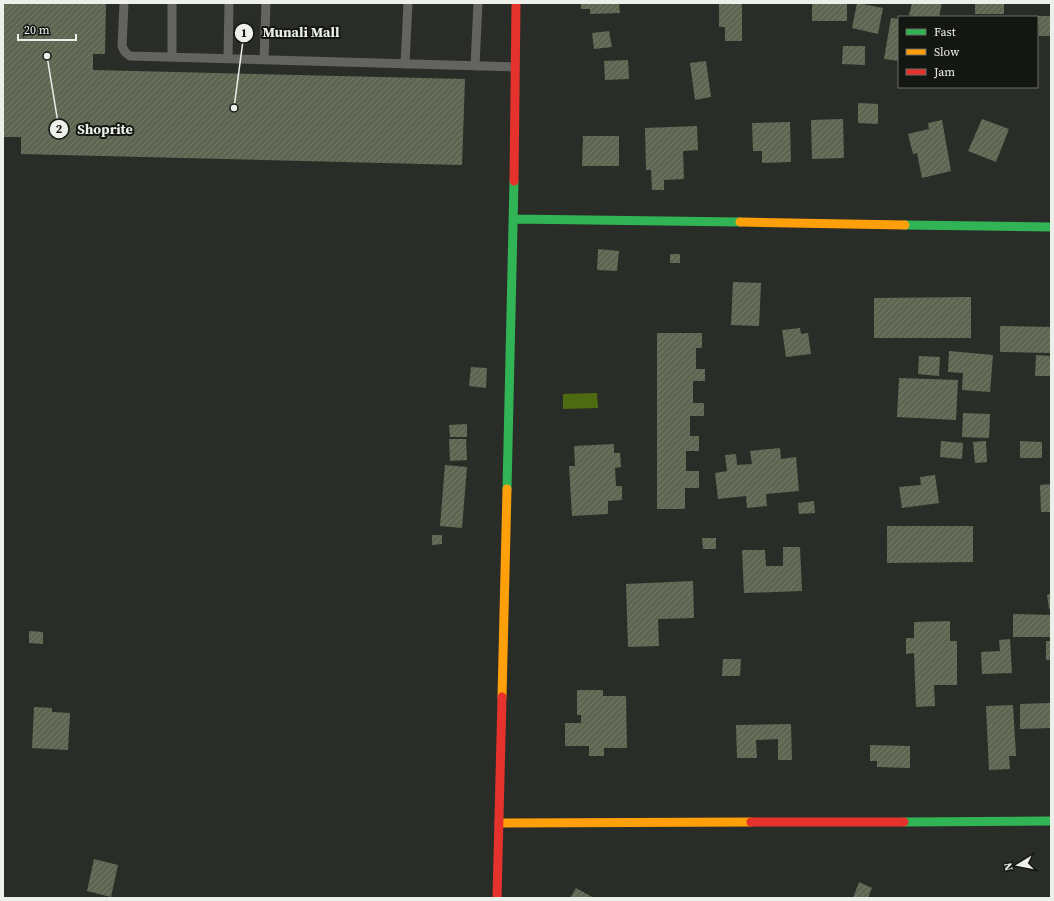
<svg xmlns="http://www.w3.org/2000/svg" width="1054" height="901" font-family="'Source Serif 4',serif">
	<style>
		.water { fill: #4d6c12 }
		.building { fill: url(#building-hatch) }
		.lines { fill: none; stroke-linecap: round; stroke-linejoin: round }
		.lane { stroke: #636462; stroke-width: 9 }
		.fast { stroke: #30b455; stroke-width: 9 }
		.slow { stroke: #ff9f0a; stroke-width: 9 }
		.jam { stroke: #e5322d; stroke-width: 9 }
		.leader { fill: none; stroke: #edf0ea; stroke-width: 1.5 }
		.callout-dot { fill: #edf0ea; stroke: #141612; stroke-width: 1.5 }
		.mark-label { font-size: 12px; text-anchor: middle; font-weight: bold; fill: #111 }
		.callout-label { font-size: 14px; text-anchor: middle; font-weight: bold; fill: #edf0ea; stroke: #141612; stroke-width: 4; stroke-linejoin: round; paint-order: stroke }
	</style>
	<defs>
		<pattern id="building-hatch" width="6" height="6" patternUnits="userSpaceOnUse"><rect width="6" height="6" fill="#5e6652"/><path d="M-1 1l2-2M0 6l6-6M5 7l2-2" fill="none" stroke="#757c6b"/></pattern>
	</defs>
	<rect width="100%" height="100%" fill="#2a2d27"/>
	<path class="water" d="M 597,393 L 598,408 L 563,409 L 563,394 Z"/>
	<path class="building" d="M 3,3 L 106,3 L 105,54 L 93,54 L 93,70 L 465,79 L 462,165 L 21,154 L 21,137 L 3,137 Z
		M 581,3 L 619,3 L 620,13 L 590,14 L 590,9 L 581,9 Z
		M 719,3 L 742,3 L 742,41 L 725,41 L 725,27 L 719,27 Z
		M 812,3 L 847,3 L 847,21 L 812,21 Z
		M 857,3 L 883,8 L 878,34 L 852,28 Z
		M 912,3 L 942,3 L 939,17 L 917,17 L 909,15 Z
		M 975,3 L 1004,3 L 1004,14 L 975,14 Z
		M 1038,16 L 1051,16 L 1051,36 L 1039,36 Z
		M 891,18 L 899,19 L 899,61 L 884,59 Z
		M 609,31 L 612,47 L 594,49 L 592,33 Z
		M 843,46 L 865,46 L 865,65 L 842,64 Z
		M 628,60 L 629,79 L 605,80 L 604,61 Z
		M 706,61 L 711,97 L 695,100 L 690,63 Z
		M 858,103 L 878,104 L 878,124 L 858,123 Z
		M 843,119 L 844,158 L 812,159 L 811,120 Z
		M 982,119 L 1009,129 L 996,162 L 968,151 Z
		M 942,120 L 951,171 L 922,178 L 917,153 L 913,154 L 908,134 L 929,129 L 928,123 Z
		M 790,122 L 791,162 L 762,163 L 762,151 L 753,151 L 752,123 Z
		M 697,126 L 698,150 L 683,151 L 684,179 L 664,180 L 664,190 L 652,190 L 651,170 L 646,170 L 645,128 Z
		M 583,136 L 619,136 L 619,166 L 582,166 Z
		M 598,249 L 619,251 L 617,271 L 597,270 Z
		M 670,254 L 680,254 L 680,263 L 670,263 Z
		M 733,282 L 761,283 L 759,326 L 731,325 Z
		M 971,297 L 971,338 L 874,338 L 874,298 Z
		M 1000,326 L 1051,327 L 1051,353 L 1000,352 Z
		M 800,328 L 801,334 L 808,333 L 811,354 L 786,357 L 782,330 Z
		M 657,333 L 702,333 L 702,348 L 696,348 L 696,369 L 705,369 L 705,381 L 693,381 L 693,403 L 704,403 L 704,416 L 690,416 L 690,436 L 699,436 L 699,451 L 686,451 L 686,471 L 699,471 L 699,488 L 685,488 L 685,509 L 657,509 Z
		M 949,351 L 993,355 L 990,392 L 962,390 L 963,373 L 948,372 Z
		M 1036,355 L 1051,356 L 1051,376 L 1035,376 Z
		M 919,356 L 940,357 L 939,376 L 918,374 Z
		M 471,367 L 487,368 L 486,388 L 469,386 Z
		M 899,378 L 958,380 L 956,420 L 897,417 Z
		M 963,413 L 990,414 L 989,438 L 962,437 Z
		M 467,424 L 467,437 L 450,437 L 449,425 Z
		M 449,439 L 466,439 L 467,460 L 450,461 Z
		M 941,441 L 963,443 L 962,459 L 940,457 Z
		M 986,441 L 987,462 L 975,463 L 973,442 Z
		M 1020,441 L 1042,442 L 1042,458 L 1020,458 Z
		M 614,444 L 614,453 L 620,453 L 621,467 L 615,468 L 616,486 L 622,486 L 622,500 L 608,501 L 608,514 L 572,516 L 569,466 L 575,466 L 574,446 Z
		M 780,448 L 781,459 L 796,457 L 799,491 L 766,494 L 767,506 L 747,508 L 746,496 L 718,499 L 715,473 L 727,471 L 725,455 L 736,454 L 737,465 L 752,464 L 750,451 Z
		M 445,465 L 467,467 L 462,528 L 440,526 Z
		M 935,475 L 939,503 L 902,508 L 899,487 L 921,485 L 920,477 Z
		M 1051,484 L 1051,512 L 1041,512 L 1040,485 Z
		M 814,501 L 815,513 L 799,514 L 798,503 Z
		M 887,526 L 973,526 L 973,562 L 887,563 Z
		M 432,535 L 442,535 L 442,544 L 432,545 Z
		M 702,538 L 716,538 L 716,549 L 703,549 Z
		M 783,547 L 800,547 L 802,591 L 744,593 L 742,550 L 765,550 L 766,566 L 783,566 Z
		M 693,581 L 694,618 L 658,619 L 659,646 L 628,647 L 626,584 Z
		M 1051,594 L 1051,609 L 1049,609 L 1047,595 Z
		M 1013,614 L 1051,615 L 1051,637 L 1013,637 Z
		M 950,621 L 950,641 L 957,641 L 957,685 L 934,685 L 935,706 L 916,707 L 914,653 L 906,654 L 906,638 L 914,638 L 914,622 Z
		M 29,631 L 43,632 L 43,644 L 29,643 Z
		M 1010,639 L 1012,673 L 982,674 L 981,652 L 1000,651 L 999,640 Z
		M 1046,641 L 1051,641 L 1051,660 L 1046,660 Z
		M 723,659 L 741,659 L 740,676 L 722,676 Z
		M 577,690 L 603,690 L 603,696 L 626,696 L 627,748 L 604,748 L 604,756 L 589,756 L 589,746 L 565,746 L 565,723 L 581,723 L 581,715 L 577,715 Z
		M 1051,703 L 1051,728 L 1020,729 L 1020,704 Z
		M 1013,705 L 1016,756 L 1009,756 L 1010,769 L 989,770 L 986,706 Z
		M 34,707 L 52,708 L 52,712 L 70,713 L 68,750 L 32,748 Z
		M 791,724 L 792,760 L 778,760 L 778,739 L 756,740 L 757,758 L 737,758 L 736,725 Z
		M 870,745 L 910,746 L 910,768 L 877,767 L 877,761 L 870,761 Z
		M 94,859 L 118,865 L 111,897 L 87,891 Z
		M 859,882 L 872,888 L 868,898 L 853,898 Z
		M 576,888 L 594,898 L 570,898 Z"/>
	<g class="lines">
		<path class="lane" d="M 124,3 L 122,46 L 125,52 L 130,56 L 515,67
			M 172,57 L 172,3
			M 228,58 L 229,3
			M 264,60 L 266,3
			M 405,64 L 408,3
			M 475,66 L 478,3"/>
		<path class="fast" d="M 514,219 L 740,222
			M 905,225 L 1051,227
			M 507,489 L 514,181
			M 904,822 L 1051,821"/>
		<path class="slow" d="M 740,222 L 905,225
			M 502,697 L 507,489
			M 499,823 L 751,822"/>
		<path class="jam" d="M 514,181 L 516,3
			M 751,822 L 904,822
			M 497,898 L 502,697"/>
	</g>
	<path class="leader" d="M234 108L244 33M47 56L59 129"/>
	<g class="callout-dot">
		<circle cx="234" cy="108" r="4"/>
		<circle cx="47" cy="56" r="4"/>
		<circle cx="244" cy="33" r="10"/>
		<circle cx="59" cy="129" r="10"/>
	</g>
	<g class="mark-label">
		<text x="244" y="37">1</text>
		<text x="59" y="133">2</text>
	</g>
	<g class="callout-label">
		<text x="301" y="37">Munali Mall</text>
		<text x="105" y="134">Shoprite</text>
	</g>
	<rect width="1054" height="901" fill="none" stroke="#edf0ea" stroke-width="8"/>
	<rect x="898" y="16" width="140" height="72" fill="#141612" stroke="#6b6d68"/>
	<rect x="906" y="29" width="20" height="6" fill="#30b455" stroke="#6b6d68"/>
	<text x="934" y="36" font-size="12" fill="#edf0ea">Fast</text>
	<rect x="906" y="49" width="20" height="6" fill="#ff9f0a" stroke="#6b6d68"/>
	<text x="934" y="56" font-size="12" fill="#edf0ea">Slow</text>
	<rect x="906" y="69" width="20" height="6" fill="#e5322d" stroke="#6b6d68"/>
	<text x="934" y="76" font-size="12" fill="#edf0ea">Jam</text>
	<g transform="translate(1018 865) rotate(260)" stroke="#141612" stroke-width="3" paint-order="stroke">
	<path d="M0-3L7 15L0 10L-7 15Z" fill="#edf0ea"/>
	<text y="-6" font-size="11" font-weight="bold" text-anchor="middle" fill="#edf0ea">N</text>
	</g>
	<path d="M18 34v6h58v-6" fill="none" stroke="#edf0ea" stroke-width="2"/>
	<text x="24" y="34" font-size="12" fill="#edf0ea" stroke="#141612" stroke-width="3" paint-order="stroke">20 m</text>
</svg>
